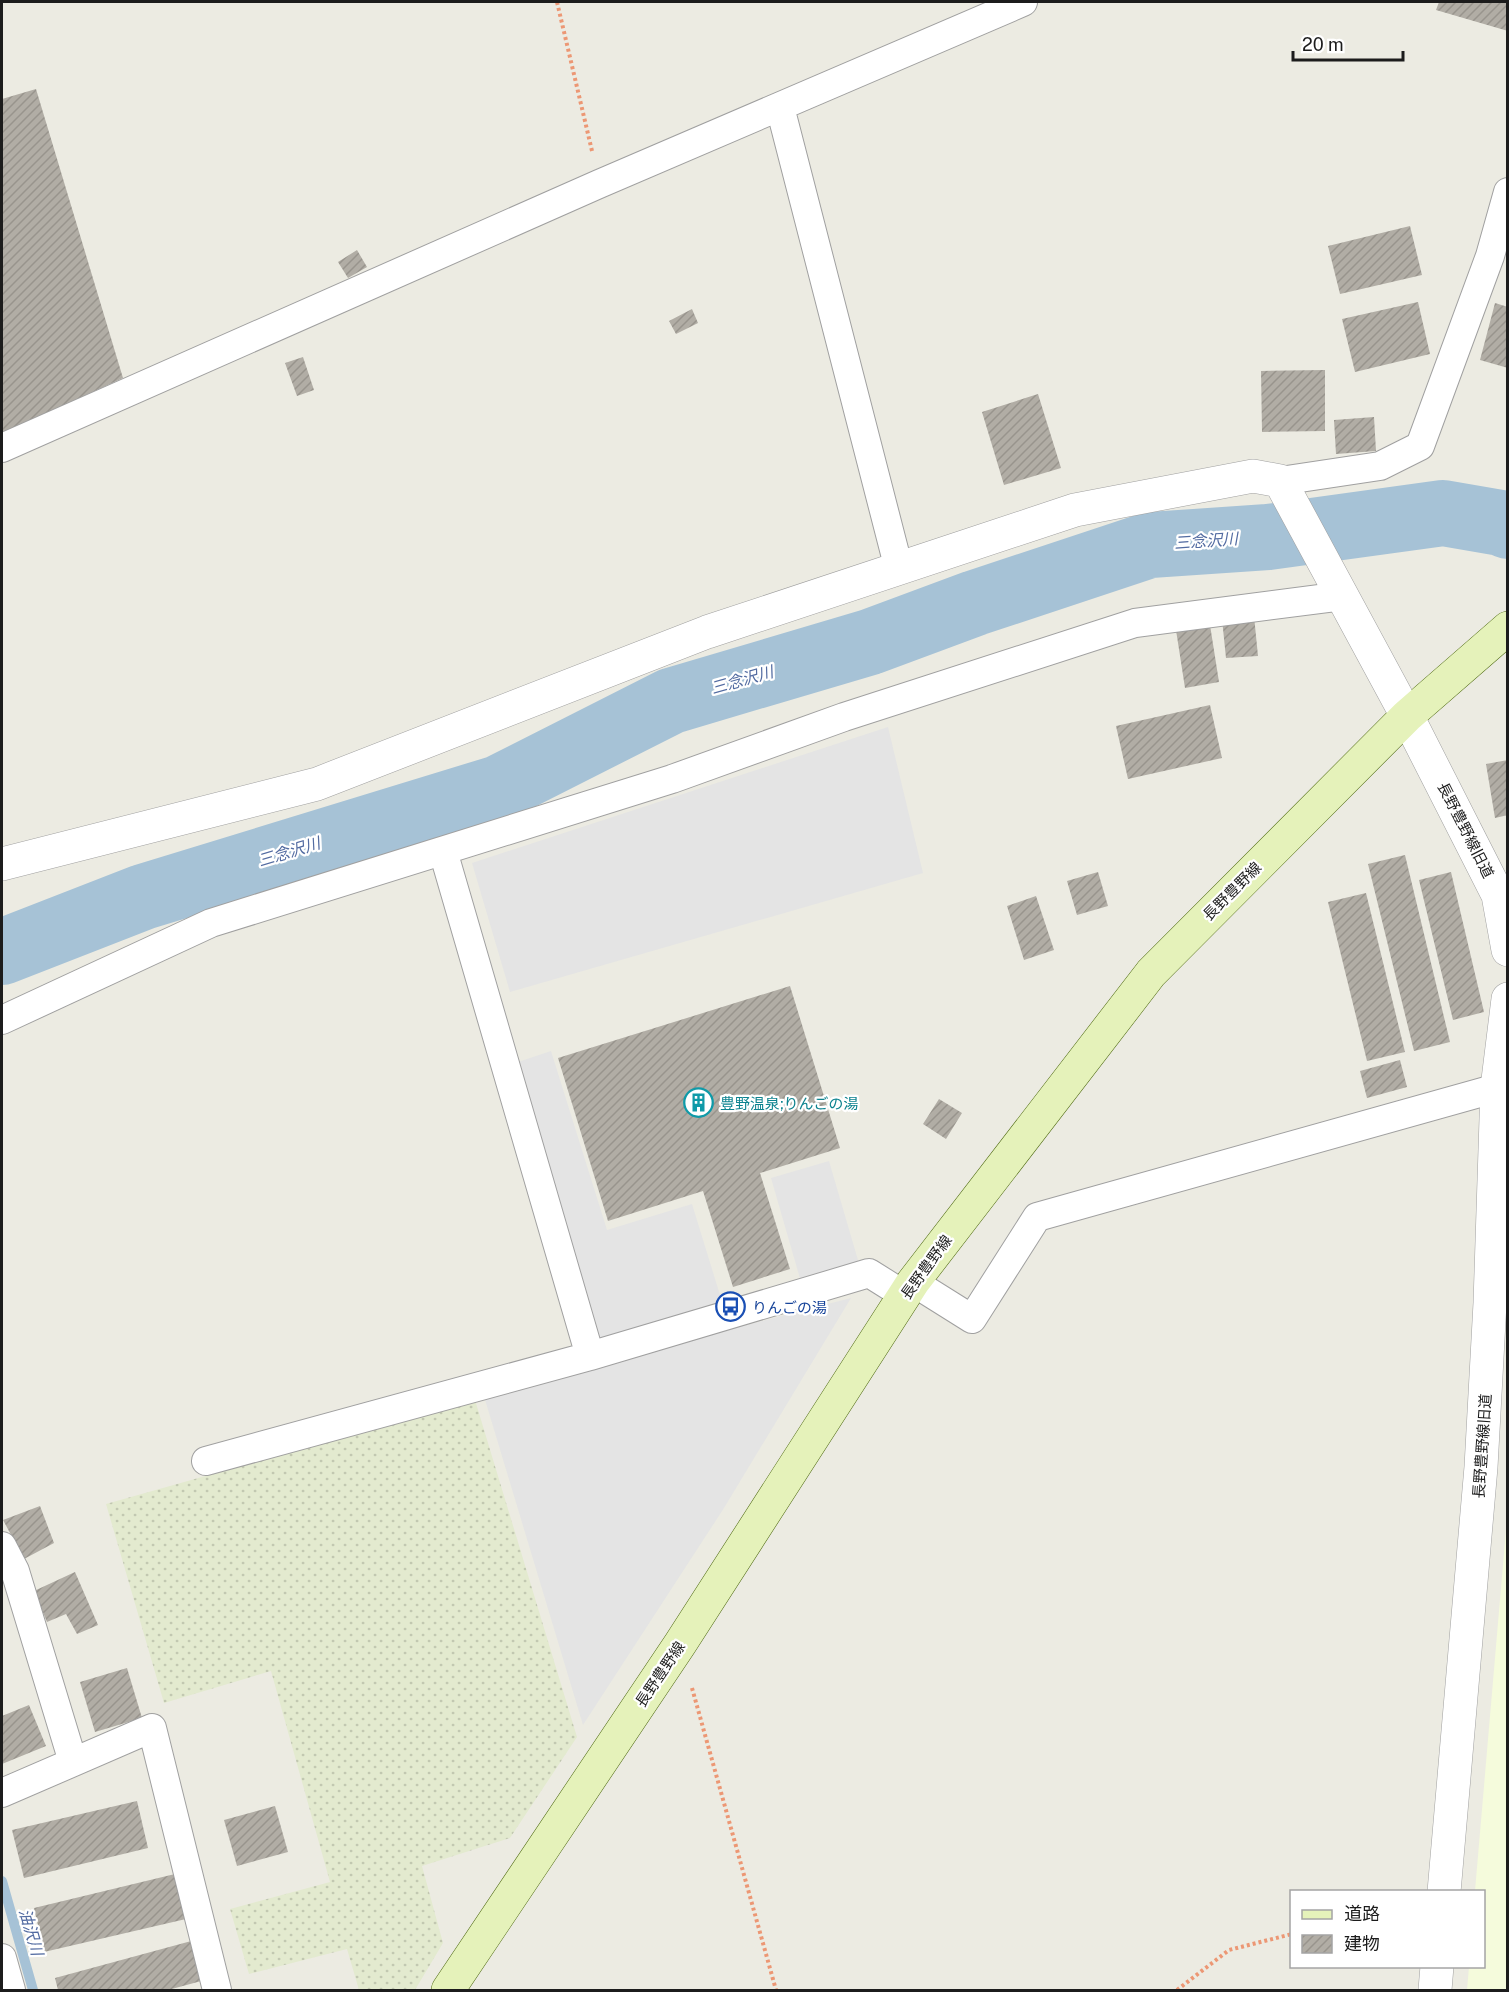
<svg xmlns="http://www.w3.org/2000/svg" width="1509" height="1992" font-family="'Public Sans','Noto Sans JP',sans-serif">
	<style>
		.education { fill: #f5fbdc }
		.farmland { fill: url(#farmland-dots) }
		.parking { fill: #e4e4e4 }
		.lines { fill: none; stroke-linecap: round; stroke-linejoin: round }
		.stream { stroke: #a6c2d6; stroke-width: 10 }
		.river { stroke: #a6c2d6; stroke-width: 66 }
		.building { fill: url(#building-hatch) }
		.minor-casing { stroke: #a0a0a0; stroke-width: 30 }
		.tertiary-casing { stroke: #a0a0a0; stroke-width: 34 }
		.secondary-casing { stroke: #4c670f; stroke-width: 34 }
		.path { stroke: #ec9774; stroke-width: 4; stroke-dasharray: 3 3; stroke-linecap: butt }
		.minor { stroke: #fff; stroke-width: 28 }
		.tertiary { stroke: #fff; stroke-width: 33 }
		.secondary { stroke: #e5f2ba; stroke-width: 33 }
		.labels { text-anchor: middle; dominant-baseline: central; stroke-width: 4.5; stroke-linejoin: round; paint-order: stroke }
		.street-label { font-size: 15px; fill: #1c1c1c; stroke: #fff }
		.culture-label { font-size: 15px; fill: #0d838f; stroke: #fff; text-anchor: start }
		.transit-label { font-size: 15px; fill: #164399; stroke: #fff; text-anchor: start }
		.water-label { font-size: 16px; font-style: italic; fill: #526ba1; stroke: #fff }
	</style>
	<defs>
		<pattern id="farmland-dots" width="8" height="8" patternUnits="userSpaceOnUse" patternTransform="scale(1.5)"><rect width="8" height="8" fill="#e3eacf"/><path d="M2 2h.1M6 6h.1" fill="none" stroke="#c2c8b1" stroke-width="1.8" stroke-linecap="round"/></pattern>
		<pattern id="building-hatch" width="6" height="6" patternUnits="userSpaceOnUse" patternTransform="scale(1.5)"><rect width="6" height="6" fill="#b1ada5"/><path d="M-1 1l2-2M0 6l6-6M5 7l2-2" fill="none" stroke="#98948d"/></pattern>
	</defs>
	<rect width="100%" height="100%" fill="#ecebe2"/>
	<path class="education" d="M 1507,1518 L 1507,1990 L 1467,1990 L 1469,1967 L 1484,1966 L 1484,1892 L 1475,1891 Z"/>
	<path class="farmland" d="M 475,1400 L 577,1737 L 510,1838 L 422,1866 L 443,1943 L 415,1990 L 359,1990 L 347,1949 L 249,1974 L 230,1909 L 330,1882 L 271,1671 L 164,1703 L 106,1504 Z"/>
	<path class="parking" d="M 888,727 L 923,873 L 510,992 L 472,863 Z
		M 551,1051 L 607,1230 L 692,1204 L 724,1308 L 598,1343 L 515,1063 Z
		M 829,1161 L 860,1267 L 801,1282 L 771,1178 Z
		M 851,1298 L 724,1508 L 583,1725 L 483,1393 Z"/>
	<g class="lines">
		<path class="stream" d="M 2,1881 L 33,1990"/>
		<path class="river" d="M 2,952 L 143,897 L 499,788 L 671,701 L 870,642 L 975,603 L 1150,545 L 1268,537 L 1443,513 L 1501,523 L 1508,526"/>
	</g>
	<path class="building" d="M 1439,2 L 1508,2 L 1508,31 L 1436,10 Z
		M 36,89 L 123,378 L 2,434 L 2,99 Z
		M 1410,226 L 1422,275 L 1340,294 L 1328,246 Z
		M 357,250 L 367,267 L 348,278 L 338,262 Z
		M 1418,302 L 1430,354 L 1355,372 L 1342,319 Z
		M 1495,303 L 1508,307 L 1508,368 L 1480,360 Z
		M 692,309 L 698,323 L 676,334 L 669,321 Z
		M 303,357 L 314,390 L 297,396 L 285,363 Z
		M 1325,370 L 1325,431 L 1262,432 L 1261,371 Z
		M 1038,394 L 1061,468 L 1004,485 L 982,412 Z
		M 1374,417 L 1376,451 L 1336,454 L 1334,420 Z
		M 1254,616 L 1258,656 L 1226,658 L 1222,619 Z
		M 1210,625 L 1219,682 L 1185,688 L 1176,630 Z
		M 1210,705 L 1222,758 L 1128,779 L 1116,726 Z
		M 1508,760 L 1508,815 L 1495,818 L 1486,764 Z
		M 1405,855 L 1450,1042 L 1414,1051 L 1368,864 Z
		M 1098,872 L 1108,906 L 1077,915 L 1067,881 Z
		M 1451,872 L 1484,1012 L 1453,1020 L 1419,880 Z
		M 1366,893 L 1405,1052 L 1367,1061 L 1328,902 Z
		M 1036,896 L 1054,950 L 1024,960 L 1007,906 Z
		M 790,986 L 840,1148 L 760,1173 L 790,1269 L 733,1287 L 703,1191 L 608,1221 L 558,1058 Z
		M 1400,1060 L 1407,1087 L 1367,1098 L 1360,1071 Z
		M 939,1099 L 962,1113 L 946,1139 L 923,1124 Z
		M 40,1506 L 54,1543 L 24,1559 L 3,1520 Z
		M 75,1572 L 98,1625 L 77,1634 L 66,1614 L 47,1622 L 34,1591 Z
		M 127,1668 L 142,1718 L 95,1732 L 80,1682 Z
		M 29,1705 L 46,1746 L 2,1764 L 2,1716 Z
		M 137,1801 L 148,1848 L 24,1878 L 12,1830 Z
		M 275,1806 L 288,1852 L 237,1866 L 224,1820 Z
		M 175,1874 L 186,1919 L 44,1952 L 34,1908 Z
		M 195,1940 L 205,1980 L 168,1990 L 58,1990 L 55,1978 Z"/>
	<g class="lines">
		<defs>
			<path id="minor" d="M 780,107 L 899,569
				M 2,448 L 599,184 L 1023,2
				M 1280,481 L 1380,466 L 1420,446 L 1490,256 L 1508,192
				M 443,851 L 590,1356
				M 2,1020 L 211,923 L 672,779 L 844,717 L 1135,623 L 1343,596
				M 913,1282 L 972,1319 L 1037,1217 L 1497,1088
				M 206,1461 L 590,1356 L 869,1273 L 904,1295
				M 2,1546 L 15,1571 L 73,1762
				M 2,1793 L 152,1728 L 217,1990
				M 2,1958 L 11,1990"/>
			<path id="tertiary" d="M 2,864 L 317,784 L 707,632 L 1075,510 L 1253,476 L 1280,481 L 1407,716 L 1498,895 L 1508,950
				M 1444,1892 L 1481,1467 L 1490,1303 L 1497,1088 L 1508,999
				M 1435,1990 L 1437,1966"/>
			<path id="secondary" d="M 448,1990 L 680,1644 L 913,1282 L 1151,973 L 1407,716 L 1508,628"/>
		</defs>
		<use href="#minor" class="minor-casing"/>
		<use href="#tertiary" class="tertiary-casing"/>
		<use href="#secondary" class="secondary-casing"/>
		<path class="path" d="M 557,2 L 592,151
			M 692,1688 L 776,1990
			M 1177,1990 L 1229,1950 L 1292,1934"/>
		<use href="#minor" class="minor"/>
		<use href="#tertiary" class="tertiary"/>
		<use href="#secondary" class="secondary"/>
	</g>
	<defs>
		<symbol id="building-ring" viewBox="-11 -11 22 22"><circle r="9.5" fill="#fff" stroke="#0f9aa8" stroke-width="1.5"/><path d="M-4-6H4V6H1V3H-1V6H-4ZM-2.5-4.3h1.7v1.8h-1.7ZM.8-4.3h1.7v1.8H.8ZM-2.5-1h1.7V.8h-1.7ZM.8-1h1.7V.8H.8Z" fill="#0f9aa8"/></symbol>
		<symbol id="bus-ring" viewBox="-11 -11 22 22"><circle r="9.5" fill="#fff" stroke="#1a4fb4" stroke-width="1.5"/><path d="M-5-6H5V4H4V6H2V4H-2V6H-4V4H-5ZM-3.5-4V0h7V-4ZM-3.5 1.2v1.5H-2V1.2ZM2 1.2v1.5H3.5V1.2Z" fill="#1a4fb4"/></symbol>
	</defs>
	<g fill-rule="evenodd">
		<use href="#building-ring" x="682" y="1086" width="33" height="33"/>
		<use href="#bus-ring" x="714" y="1290" width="33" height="33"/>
	</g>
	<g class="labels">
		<g class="street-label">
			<text transform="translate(1466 830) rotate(63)">長野豊野線旧道</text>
			<text transform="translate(1232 891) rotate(-45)">長野豊野線</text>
			<text transform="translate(926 1267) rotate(-54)">長野豊野線</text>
			<text transform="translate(1482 1446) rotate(-86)">長野豊野線旧道</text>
			<text transform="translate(660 1674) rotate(-56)">長野豊野線</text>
		</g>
		<g class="culture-label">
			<text x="720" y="1103">豊野温泉;りんごの湯</text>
		</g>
		<g class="transit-label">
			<text x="752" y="1307">りんごの湯</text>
		</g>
		<g class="water-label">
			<text transform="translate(1206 541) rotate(-4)">三念沢川</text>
			<text transform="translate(742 680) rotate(-16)">三念沢川</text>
			<text transform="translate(289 852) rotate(-17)">三念沢川</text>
			<text transform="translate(31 1932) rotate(74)">油沢川</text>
		</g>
	</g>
	<rect width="1509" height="1992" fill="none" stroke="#1c1c1c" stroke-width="6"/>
	<rect x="1290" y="1890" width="195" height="78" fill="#ffffff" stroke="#a4a4a4" stroke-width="1.5"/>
	<rect x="1302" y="1910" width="30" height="9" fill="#e5f2ba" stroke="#a4a4a4" stroke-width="1.5"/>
	<text x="1344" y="1920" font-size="18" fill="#1c1c1c">道路</text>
	<rect x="1302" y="1935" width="30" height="18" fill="url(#building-hatch)" stroke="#a4a4a4" stroke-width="1.5"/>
	<text x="1344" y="1950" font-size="18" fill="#1c1c1c">建物</text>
	<path d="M1293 51v9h110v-9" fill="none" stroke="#1c1c1c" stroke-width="3"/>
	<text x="1302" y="51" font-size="18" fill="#1c1c1c" stroke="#ffffff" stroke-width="4.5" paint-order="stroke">20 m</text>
</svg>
